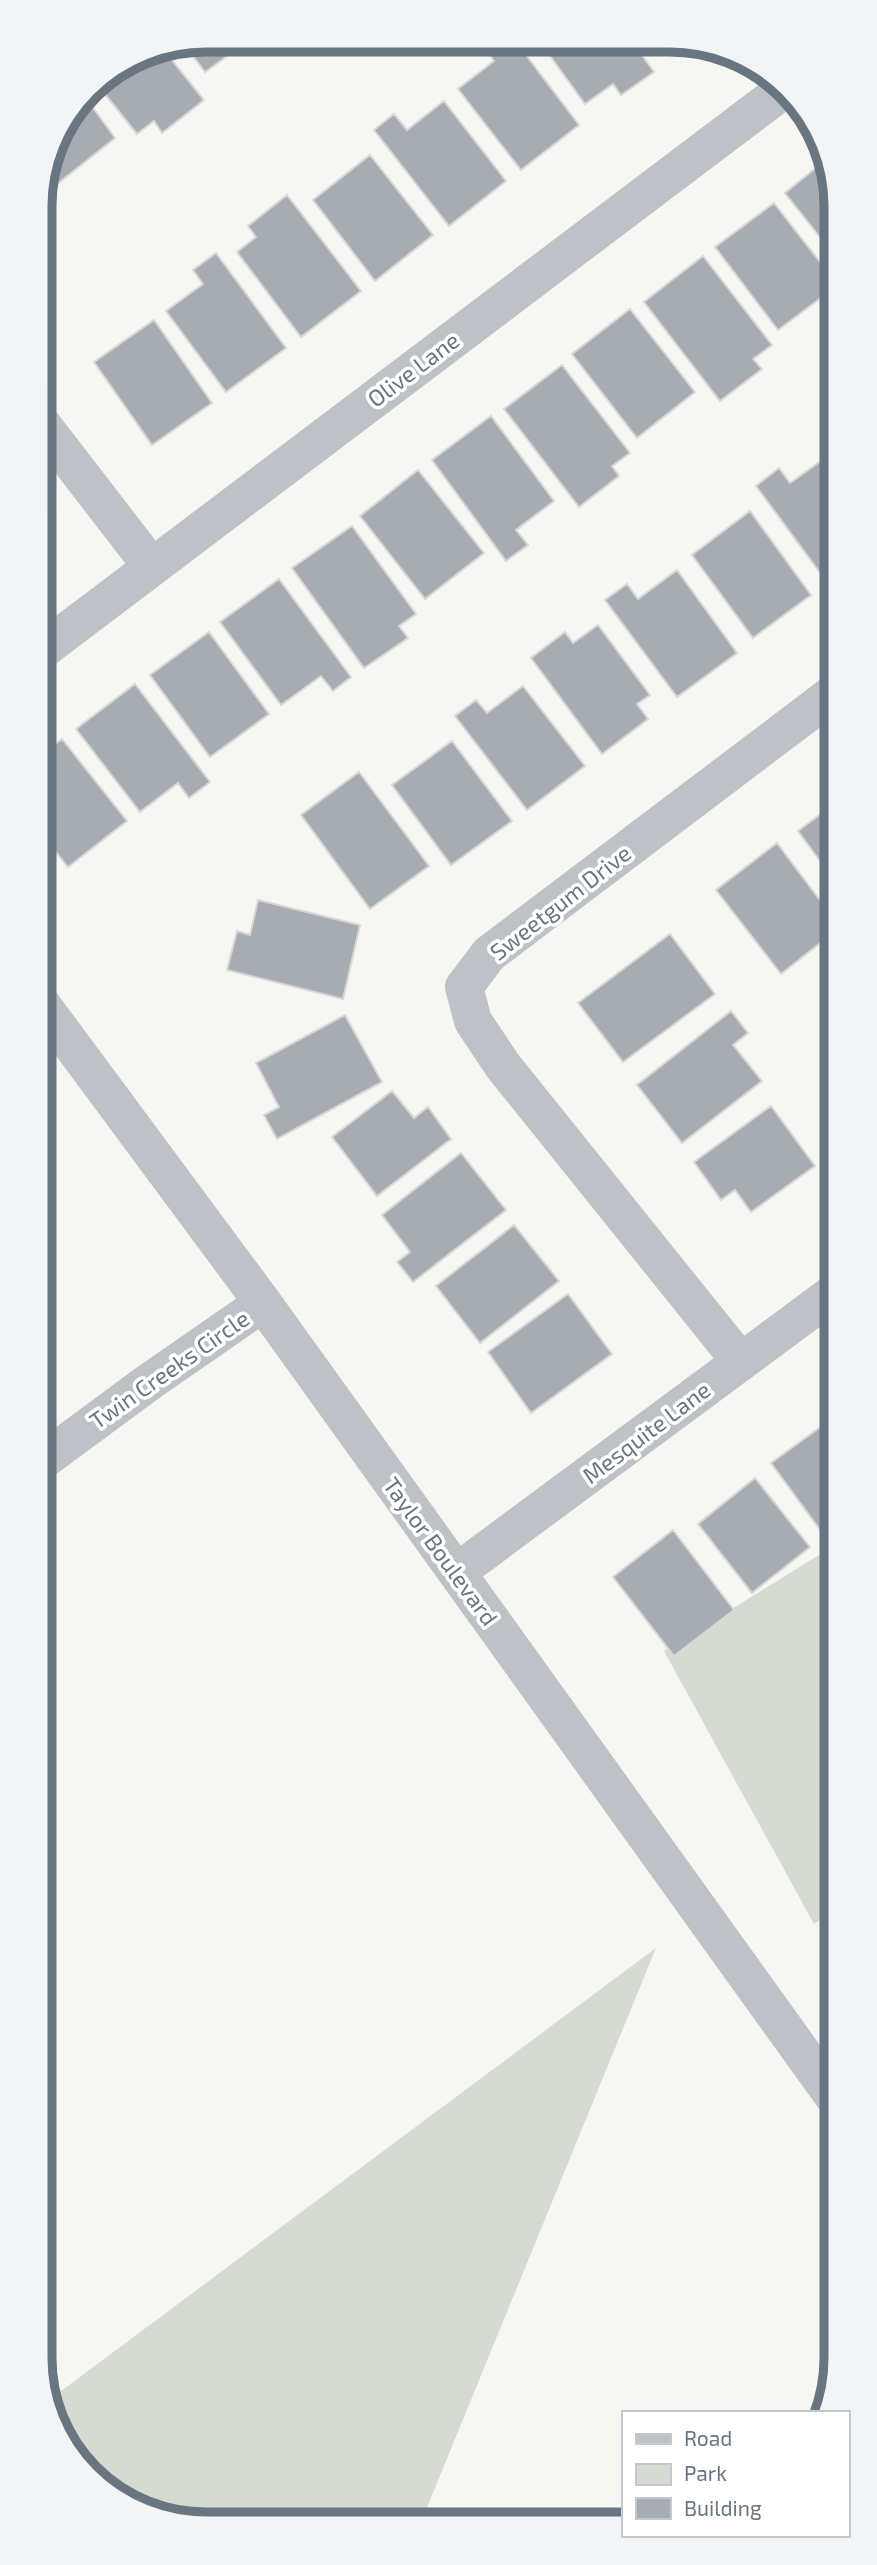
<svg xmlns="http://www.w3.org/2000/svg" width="877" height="2565" font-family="'Exo 2',sans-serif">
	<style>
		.green { fill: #d5dad3 }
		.building { fill: #a6acb2; stroke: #d7d8d6; stroke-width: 2 }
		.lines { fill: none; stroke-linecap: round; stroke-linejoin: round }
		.minor { stroke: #bec1c5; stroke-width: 38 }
		.labels { text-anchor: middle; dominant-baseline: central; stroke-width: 7; stroke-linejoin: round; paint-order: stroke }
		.street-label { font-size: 23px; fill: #697581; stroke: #fff }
		.rim { fill: none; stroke: #697581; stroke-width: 9 }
	</style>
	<rect width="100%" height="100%" fill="#f6f6f3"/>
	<path class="green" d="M 835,1545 L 836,1909 L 814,1924 L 664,1651 Z
		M 656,1948 L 421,2522 L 175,2522 L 89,2476 L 49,2400 Z"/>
	<path class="building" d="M 207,40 L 248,41 L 205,72 L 185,45 Z
		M 489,42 L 516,42 L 579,125 L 521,170 L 458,89 L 494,61 L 484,46 Z
		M 540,42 L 633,43 L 654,72 L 621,95 L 613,84 L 585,104 Z
		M 660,43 L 686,43 L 670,56 Z
		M 163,49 L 204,100 L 162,133 L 154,121 L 137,134 L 96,83 L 143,53 Z
		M 85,97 L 115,138 L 57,184 L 47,171 L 57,134 Z
		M 444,101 L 506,181 L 449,226 L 374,130 L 394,114 L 407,130 Z
		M 370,155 L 433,235 L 375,281 L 313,200 Z
		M 817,167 L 827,181 L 833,176 L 834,255 L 785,193 Z
		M 42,192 L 53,208 L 41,216 L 41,196 Z
		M 287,195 L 361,291 L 301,337 L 237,252 L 256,237 L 248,226 Z
		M 774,203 L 834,280 L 834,288 L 778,330 L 715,247 Z
		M 216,253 L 286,348 L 226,392 L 166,311 L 203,284 L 193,270 Z
		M 703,256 L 772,345 L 753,359 L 762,369 L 720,401 L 644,302 Z
		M 630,309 L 695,392 L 637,438 L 572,354 Z
		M 154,320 L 212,403 L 152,445 L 94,362 Z
		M 562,365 L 630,453 L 612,466 L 619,476 L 579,507 L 504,409 Z
		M 491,416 L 554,501 L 516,530 L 528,545 L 506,561 L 432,460 Z
		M 828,456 L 834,464 L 834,577 L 827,582 L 756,486 L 779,468 L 790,483 Z
		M 418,470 L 484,553 L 425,599 L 360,516 Z
		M 750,511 L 811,595 L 753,638 L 692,555 Z
		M 352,526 L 416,614 L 399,626 L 408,638 L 364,668 L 292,568 Z
		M 677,570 L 737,653 L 677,697 L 605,600 L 627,584 L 638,599 Z
		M 279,579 L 351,677 L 333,691 L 321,676 L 281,705 L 220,622 Z
		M 598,625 L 650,695 L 637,704 L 648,719 L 602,754 L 531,658 L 565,632 L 573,643 Z
		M 209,632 L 269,714 L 210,757 L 150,675 Z
		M 135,684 L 210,782 L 189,798 L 178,783 L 140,812 L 76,729 Z
		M 523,686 L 585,766 L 527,810 L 455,716 L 476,700 L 487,713 Z
		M 62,739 L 127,821 L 68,867 L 41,833 L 41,755 Z
		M 452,741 L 512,821 L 451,865 L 392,785 Z
		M 359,772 L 429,866 L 370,909 L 301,815 Z
		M 834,804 L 834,880 L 798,831 Z
		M 777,843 L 834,919 L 834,932 L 781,974 L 716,890 Z
		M 258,900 L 360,925 L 343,999 L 227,970 L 237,931 L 250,935 Z
		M 670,934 L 715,994 L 623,1062 L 578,1003 Z
		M 731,1011 L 748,1033 L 733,1045 L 762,1081 L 682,1143 L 637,1085 Z
		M 345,1015 L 382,1082 L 277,1139 L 264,1115 L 279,1107 L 256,1063 Z
		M 392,1091 L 414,1118 L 428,1107 L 451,1139 L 377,1196 L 332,1137 Z
		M 771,1106 L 815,1166 L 751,1212 L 735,1190 L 721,1200 L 694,1162 Z
		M 461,1153 L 506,1210 L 413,1282 L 397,1262 L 410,1252 L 382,1215 Z
		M 514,1225 L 559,1281 L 480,1343 L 436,1286 Z
		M 568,1294 L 612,1354 L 531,1413 L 488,1352 Z
		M 833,1418 L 835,1421 L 835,1544 L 832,1546 L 771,1463 Z
		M 755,1478 L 810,1547 L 752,1593 L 698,1524 Z
		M 673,1530 L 734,1610 L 674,1656 L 613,1577 Z"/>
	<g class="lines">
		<path class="minor" d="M 41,423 L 152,567
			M 41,651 L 786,88
			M 42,1005 L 263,1303 L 836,2100
			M 741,1362 L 503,1066 L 473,1021 L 464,987 L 489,954 L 834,693
			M 42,1461 L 149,1382 L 263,1303
			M 457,1572 L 835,1292"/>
	</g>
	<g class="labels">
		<g class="street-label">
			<text transform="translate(413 369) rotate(-37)">Olive Lane</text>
			<text transform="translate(560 902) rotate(-38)">Sweetgum Drive</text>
			<text transform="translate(169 1369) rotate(-35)">Twin Creeks Circle</text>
			<text transform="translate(646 1432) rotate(-37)">Mesquite Lane</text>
			<text transform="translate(441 1551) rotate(54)">Taylor Boulevard</text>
		</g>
	</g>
	<path d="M0 0H877V2565H0ZM206 52H670A154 154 0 0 1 824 206V2358A154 154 0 0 1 670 2512H206A154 154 0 0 1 52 2358V206A154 154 0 0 1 206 52Z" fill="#f3f4f5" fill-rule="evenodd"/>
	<path class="rim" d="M206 52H670A154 154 0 0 1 824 206V2358A154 154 0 0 1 670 2512H206A154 154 0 0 1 52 2358V206A154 154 0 0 1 206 52Z"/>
	<rect x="622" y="2411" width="228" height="126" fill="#ffffff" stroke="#c3c8cd" stroke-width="2"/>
	<rect x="636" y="2434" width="35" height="10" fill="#bec1c5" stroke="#c3c8cd" stroke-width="2"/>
	<text x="684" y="2446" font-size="21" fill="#697581">Road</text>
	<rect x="636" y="2464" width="35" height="21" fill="#d5dad3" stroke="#c3c8cd" stroke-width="2"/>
	<text x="684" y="2481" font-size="21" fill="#697581">Park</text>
	<rect x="636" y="2498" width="35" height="21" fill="#a6acb2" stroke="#c3c8cd" stroke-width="2"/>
	<text x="684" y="2516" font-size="21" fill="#697581">Building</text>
</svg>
